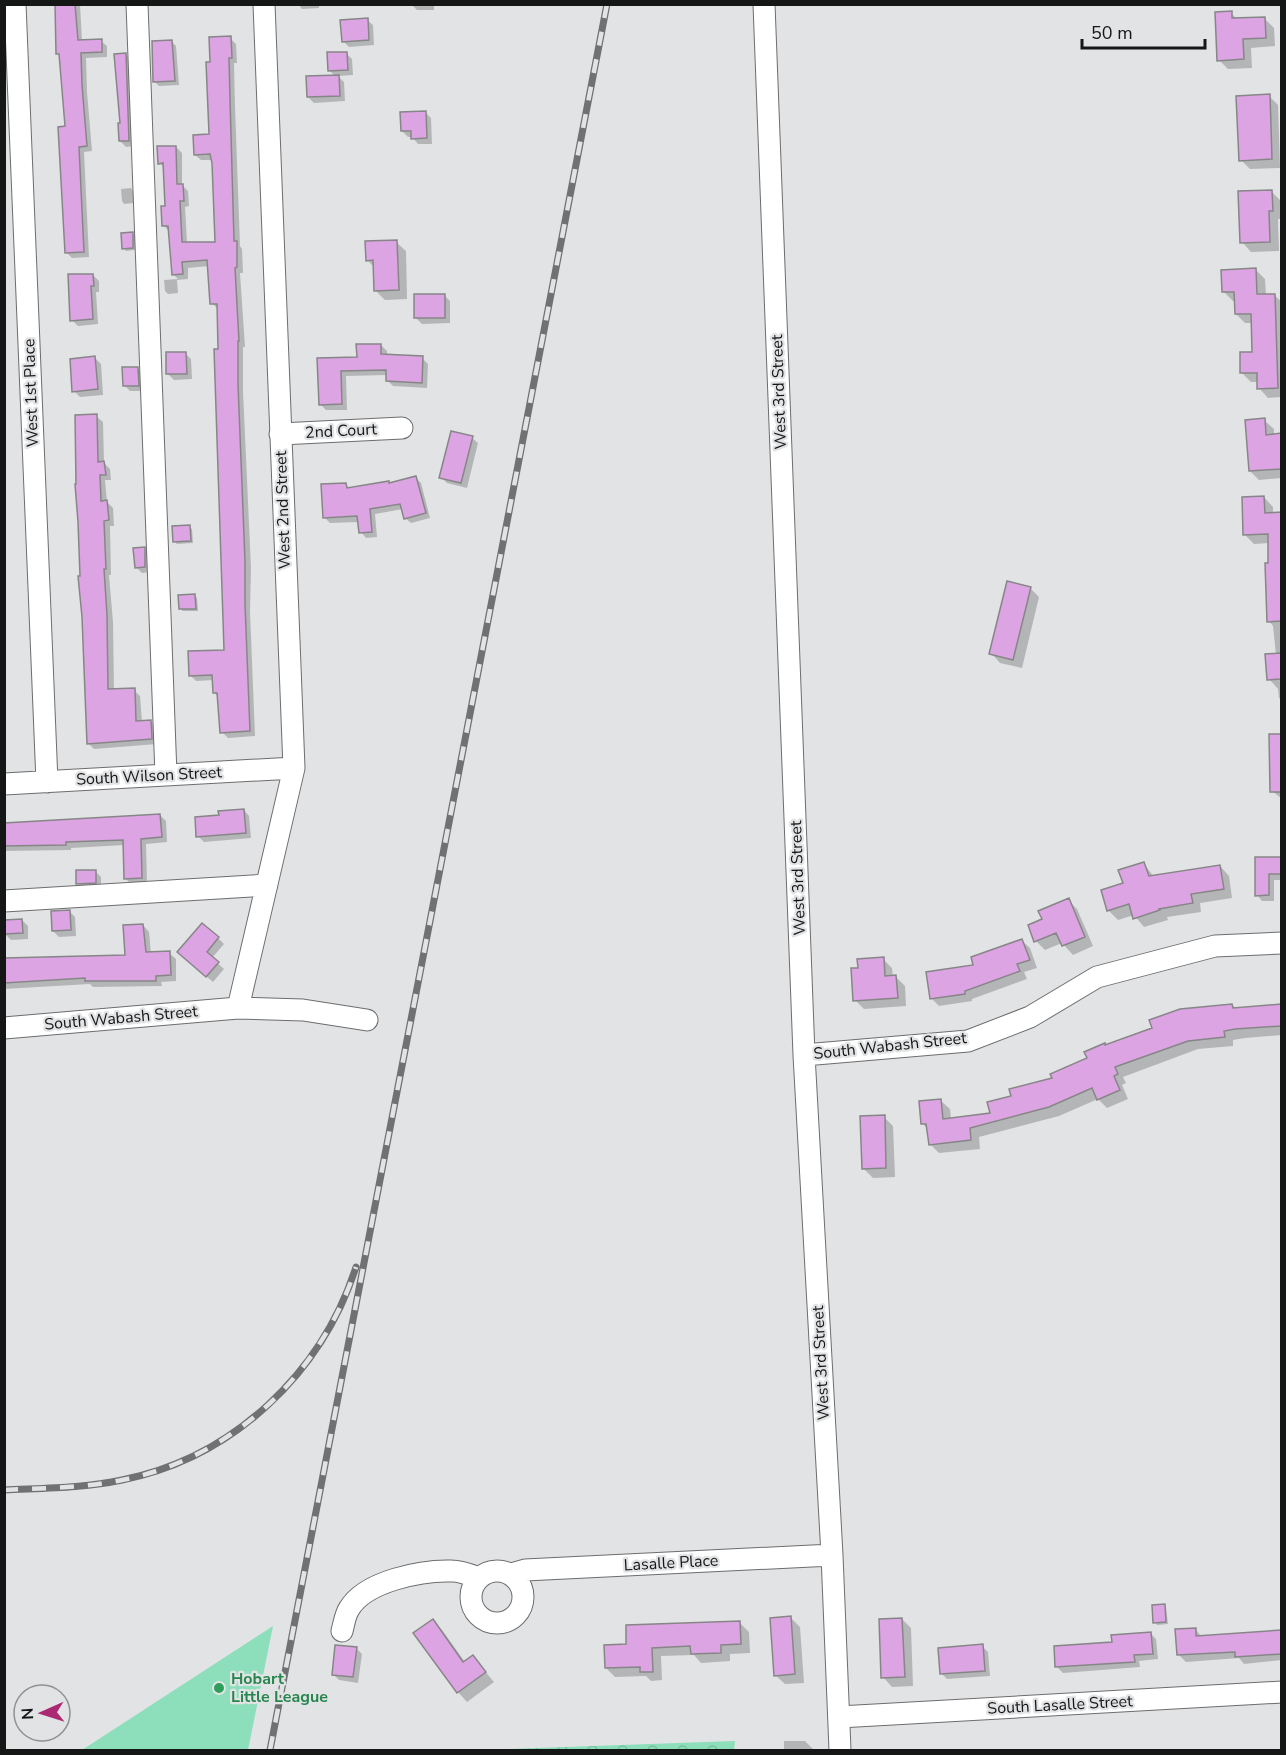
<svg xmlns="http://www.w3.org/2000/svg" width="1286" height="1755" font-family="'Nunito Sans',sans-serif">
	<style>
		.green { fill: #8cdfba }
		.forest { fill: url(#forest-crowns) }
		.shadow { fill: #0003 }
		.building { fill: #dda4e4; stroke: #878687; stroke-width: 1.5 }
		.lines { fill: none; stroke-linecap: round; stroke-linejoin: round }
		.minor-casing { stroke: #6d6d6f; stroke-width: 23 }
		.minor { stroke: #fff; stroke-width: 21 }
		.rail-casing { stroke: #707172; stroke-width: 7 }
		.rail { stroke: #e2e3e5; stroke-width: 4.5; stroke-dasharray: 14; stroke-linecap: butt }
		.leisure-dot { fill: #2e9e5b; stroke: #e2e3e5; stroke-width: 2 }
		.labels { text-anchor: middle; dominant-baseline: central; stroke-width: 4.5; stroke-linejoin: round; paint-order: stroke }
		.street-label { font-size: 16px; fill: #151616; stroke: #e2e3e5 }
		.leisure-label { font-size: 16px; font-weight: bold; fill: #27864d; stroke: #e2e3e5; text-anchor: start }
	</style>
	<defs>
		<pattern id="forest-crowns" width="20" height="18" patternUnits="userSpaceOnUse" patternTransform="scale(1.5)"><rect width="20" height="18" fill="#8cdfba"/><path d="M2 6a3 3 0 1 1 6 0M12 15a3 3 0 1 1 6 0" fill="none" stroke="#78bf9f"/></pattern>
	</defs>
	<rect width="100%" height="100%" fill="#e2e3e5"/>
	<path class="green" d="M 273,1626 L 248,1750 L 82,1750 Z"/>
	<path class="forest" d="M 735,1741 L 734,1750 L 480,1750 Z"/>
	<path class="shadow" d="M 56,4 L 80,4 L 82,41 L 101,41 L 107,46 L 107,57 L 86,58 L 87,92 L 92,151 L 84,152 L 89,257 L 72,258 L 66,252 L 66,127 L 61,56 L 57,53 Z
		M 298,4 L 319,4 L 319,8 L 302,9 Z
		M 411,4 L 434,4 L 434,10 L 417,10 Z
		M 1231,13 L 1238,20 L 1264,18 L 1274,28 L 1275,46 L 1251,48 L 1252,68 L 1228,69 L 1219,60 Z
		M 367,20 L 373,25 L 374,45 L 349,47 L 343,41 Z
		M 230,38 L 236,44 L 237,63 L 234,63 L 235,106 L 240,246 L 242,249 L 243,273 L 240,273 L 245,347 L 243,347 L 243,391 L 251,568 L 250,611 L 255,736 L 228,738 L 222,732 L 219,697 L 214,693 L 214,680 L 196,681 L 190,675 L 225,652 L 218,309 L 212,303 L 209,266 L 188,268 L 188,279 L 177,280 L 178,293 L 168,294 L 165,291 L 164,280 L 178,279 L 173,274 L 169,231 L 163,225 L 166,207 L 165,168 L 159,163 L 176,147 L 182,153 L 182,185 L 188,191 L 189,206 L 185,207 L 187,243 L 216,243 L 213,160 L 201,160 L 195,155 L 210,135 L 212,63 Z
		M 172,42 L 176,46 L 179,85 L 159,86 L 154,81 Z
		M 346,53 L 352,59 L 353,75 L 338,76 L 344,82 L 345,101 L 314,103 L 308,97 L 335,76 L 329,70 Z
		M 125,54 L 131,60 L 135,146 L 126,147 L 120,141 Z
		M 1269,96 L 1278,105 L 1280,168 L 1250,169 L 1241,160 Z
		M 425,112 L 431,118 L 432,144 L 418,144 L 412,137 L 408,137 L 402,131 Z
		M 131,188 L 133,191 L 134,203 L 124,204 L 122,201 L 121,189 Z
		M 1272,192 L 1281,201 L 1281,219 L 1278,219 L 1279,251 L 1251,252 L 1242,242 Z
		M 132,233 L 135,236 L 135,250 L 126,251 L 124,248 Z
		M 396,242 L 406,251 L 407,299 L 385,300 L 376,291 L 375,268 L 367,260 Z
		M 1256,270 L 1265,279 L 1266,295 L 1274,295 L 1282,302 L 1282,397 L 1268,398 L 1259,388 L 1259,382 L 1251,382 L 1242,373 L 1254,353 L 1253,323 L 1245,323 L 1236,314 L 1236,301 L 1233,301 L 1224,292 Z
		M 93,275 L 99,281 L 99,292 L 96,292 L 98,324 L 78,326 L 72,320 Z
		M 444,295 L 450,301 L 450,323 L 422,324 L 416,318 Z
		M 381,345 L 387,351 L 387,356 L 422,358 L 428,364 L 427,388 L 393,386 L 387,380 L 387,375 L 346,376 L 347,410 L 326,410 L 320,404 L 319,359 L 358,358 Z
		M 185,353 L 191,359 L 192,379 L 174,380 L 168,374 Z
		M 95,358 L 101,364 L 103,395 L 80,397 L 74,391 Z
		M 137,368 L 143,374 L 144,391 L 130,391 L 124,385 Z
		M 96,416 L 103,422 L 104,463 L 110,469 L 111,480 L 105,480 L 107,502 L 113,508 L 114,526 L 110,526 L 111,575 L 109,575 L 113,622 L 114,691 L 134,690 L 140,696 L 142,722 L 151,722 L 157,728 L 157,744 L 94,749 L 88,743 L 80,578 L 82,578 Z
		M 1264,420 L 1274,429 L 1274,435 L 1282,436 L 1282,478 L 1259,480 L 1250,471 Z
		M 472,438 L 478,443 L 467,488 L 447,483 L 441,477 Z
		M 415,477 L 421,483 L 430,518 L 411,523 L 405,518 L 403,509 L 375,514 L 377,537 L 366,538 L 361,532 L 359,522 L 330,523 L 324,517 L 346,485 L 350,489 L 388,482 L 390,484 Z
		M 1264,497 L 1273,507 L 1273,514 L 1282,514 L 1282,700 L 1279,698 L 1278,689 L 1269,679 L 1276,655 L 1273,626 L 1269,621 L 1269,543 L 1254,544 L 1245,535 Z
		M 189,527 L 192,529 L 193,543 L 177,544 L 175,542 Z
		M 144,549 L 150,555 L 151,572 L 142,573 L 136,567 Z
		M 1030,588 L 1039,597 L 1022,668 L 1000,663 L 991,653 Z
		M 195,596 L 197,598 L 198,611 L 183,611 L 180,609 Z
		M 4,730 L 6,760 L 4,760 Z
		M 1270,735 L 1282,735 L 1282,799 L 1271,790 Z
		M 244,810 L 249,816 L 251,838 L 204,842 L 198,836 L 220,816 Z
		M 160,815 L 166,821 L 167,842 L 146,844 L 147,884 L 131,884 L 125,878 L 125,845 L 71,848 L 71,850 L 4,851 L 4,824 Z
		M 1282,858 L 1282,880 L 1274,880 L 1274,901 L 1262,901 L 1257,895 L 1256,859 Z
		M 1144,864 L 1154,877 L 1220,866 L 1229,876 L 1232,898 L 1200,903 L 1201,912 L 1167,917 L 1168,920 L 1144,927 L 1134,915 L 1118,920 L 1109,911 L 1103,891 L 1125,884 Z
		M 95,871 L 101,877 L 101,888 L 83,889 L 78,883 Z
		M 1068,900 L 1077,909 L 1093,946 L 1073,955 L 1062,943 L 1045,950 L 1036,941 L 1044,920 Z
		M 69,911 L 75,917 L 76,936 L 59,937 L 53,931 Z
		M 22,920 L 28,926 L 28,939 L 11,940 L 5,934 Z
		M 143,925 L 149,932 L 151,954 L 169,953 L 176,959 L 176,981 L 161,982 L 162,986 L 93,987 L 90,984 L 4,989 L 4,960 L 127,956 Z
		M 218,938 L 224,944 L 212,958 L 224,969 L 213,982 L 185,958 Z
		M 1022,941 L 1030,948 L 1037,968 L 1024,972 L 1027,979 L 972,999 L 972,1001 L 939,1006 L 931,998 L 975,966 Z
		M 883,959 L 892,968 L 893,977 L 896,977 L 905,986 L 906,1006 L 864,1009 L 855,1000 L 859,969 Z
		M 1232,1005 L 1236,1009 L 1282,1006 L 1282,1035 L 1245,1038 L 1233,1040 L 1233,1046 L 1198,1049 L 1123,1077 L 1126,1083 L 1122,1085 L 1128,1099 L 1107,1108 L 1098,1099 L 1059,1116 L 979,1137 L 980,1149 L 939,1153 L 930,1144 L 928,1129 L 923,1124 L 940,1100 L 950,1109 L 951,1119 L 992,1115 L 1013,1097 L 1054,1079 L 1106,1046 Z
		M 884,1117 L 893,1126 L 895,1177 L 873,1178 L 863,1168 Z
		M 1164,1606 L 1166,1608 L 1168,1624 L 1157,1625 L 1155,1622 Z
		M 791,1618 L 800,1627 L 804,1683 L 785,1684 L 775,1675 Z
		M 902,1619 L 911,1628 L 913,1686 L 892,1687 L 883,1677 Z
		M 433,1621 L 442,1630 L 465,1662 L 473,1657 L 494,1682 L 467,1702 L 458,1692 L 416,1634 Z
		M 740,1623 L 749,1632 L 750,1653 L 730,1654 L 730,1661 L 701,1663 L 694,1655 L 661,1656 L 662,1680 L 651,1681 L 646,1676 L 615,1677 L 606,1668 L 628,1645 Z
		M 1195,1629 L 1202,1637 L 1282,1632 L 1282,1660 L 1244,1664 L 1239,1658 L 1186,1662 L 1179,1655 Z
		M 1150,1633 L 1156,1639 L 1158,1659 L 1139,1661 L 1140,1667 L 1063,1673 L 1057,1667 L 1113,1643 Z
		M 982,1646 L 988,1652 L 990,1676 L 947,1679 L 941,1673 Z
		M 356,1648 L 362,1654 L 358,1683 L 339,1680 L 333,1674 Z
		M 784,1741 L 805,1741 L 814,1750 L 784,1750 Z"/>
	<path class="building" d="M 55,4 L 75,4 L 78,40 L 102,39 L 102,52 L 81,53 L 82,85 L 87,146 L 79,147 L 84,252 L 65,253 L 58,127 L 65,126 L 59,54 L 56,54 Z
		M 1232,11 L 1232,18 L 1265,17 L 1266,38 L 1243,39 L 1244,59 L 1217,61 L 1215,12 Z
		M 368,18 L 369,40 L 342,42 L 340,20 Z
		M 231,36 L 232,58 L 229,58 L 230,99 L 234,241 L 237,241 L 237,267 L 235,268 L 239,341 L 238,341 L 238,384 L 245,561 L 245,604 L 250,731 L 220,733 L 217,693 L 213,693 L 212,675 L 189,676 L 188,651 L 224,650 L 214,349 L 218,349 L 217,304 L 210,304 L 207,260 L 182,262 L 183,274 L 172,275 L 168,226 L 162,226 L 161,206 L 165,206 L 163,163 L 158,164 L 157,146 L 176,146 L 177,184 L 183,184 L 184,201 L 180,201 L 182,242 L 215,242 L 212,163 L 210,154 L 194,155 L 193,135 L 209,134 L 206,62 L 210,62 L 209,37 Z
		M 172,40 L 175,81 L 153,82 L 152,41 Z
		M 327,52 L 347,52 L 348,70 L 328,71 Z
		M 126,53 L 129,141 L 119,141 L 118,123 L 120,123 L 114,54 Z
		M 339,75 L 340,96 L 307,97 L 306,76 Z
		M 1270,94 L 1272,159 L 1239,161 L 1236,96 Z
		M 426,111 L 427,138 L 411,139 L 411,131 L 401,131 L 400,112 Z
		M 1272,190 L 1273,211 L 1269,211 L 1270,242 L 1240,243 L 1238,191 Z
		M 133,232 L 133,248 L 122,249 L 121,233 Z
		M 397,240 L 399,290 L 374,291 L 373,260 L 366,261 L 365,241 Z
		M 1256,268 L 1257,294 L 1275,294 L 1278,388 L 1257,389 L 1257,373 L 1240,373 L 1240,352 L 1252,352 L 1251,314 L 1235,314 L 1234,292 L 1222,292 L 1221,270 Z
		M 68,274 L 93,274 L 94,286 L 91,286 L 93,319 L 70,321 Z
		M 414,294 L 445,294 L 445,318 L 414,318 Z
		M 356,344 L 381,344 L 381,354 L 423,356 L 422,383 L 386,381 L 386,370 L 341,371 L 342,404 L 319,405 L 317,358 L 357,357 Z
		M 166,352 L 186,352 L 187,374 L 166,374 Z
		M 95,356 L 98,389 L 72,392 L 70,359 Z
		M 122,367 L 138,367 L 139,386 L 123,386 Z
		M 97,414 L 98,462 L 104,461 L 106,475 L 100,475 L 101,501 L 107,500 L 109,520 L 104,521 L 106,569 L 104,569 L 107,615 L 108,689 L 135,688 L 136,721 L 151,720 L 152,739 L 87,744 L 82,617 L 78,576 L 80,576 L 78,522 L 75,484 L 76,484 L 75,415 Z
		M 1265,418 L 1266,435 L 1281,433 L 1281,469 L 1249,471 L 1245,420 Z
		M 451,431 L 473,436 L 461,483 L 439,478 Z
		M 416,476 L 426,513 L 404,519 L 400,504 L 370,509 L 372,532 L 359,533 L 357,516 L 323,518 L 321,484 L 346,483 L 347,488 L 389,481 L 389,483 Z
		M 1264,496 L 1265,513 L 1281,512 L 1281,621 L 1267,622 L 1265,563 L 1268,563 L 1268,534 L 1243,535 L 1242,497 Z
		M 190,525 L 191,541 L 173,542 L 172,526 Z
		M 145,547 L 145,567 L 135,568 L 133,548 Z
		M 1007,581 L 1031,587 L 1013,660 L 989,654 Z
		M 195,594 L 196,609 L 179,609 L 178,595 Z
		M 1281,653 L 1281,679 L 1267,680 L 1265,654 Z
		M 1269,734 L 1281,734 L 1281,792 L 1270,792 Z
		M 244,809 L 246,833 L 196,837 L 195,817 L 219,815 L 218,811 Z
		M 160,814 L 162,837 L 141,839 L 142,878 L 124,879 L 123,840 L 66,842 L 66,845 L 4,846 L 4,823 Z
		M 1255,857 L 1281,857 L 1281,874 L 1269,874 L 1269,895 L 1255,896 Z
		M 1144,862 L 1149,876 L 1220,865 L 1224,889 L 1191,894 L 1193,903 L 1159,909 L 1160,910 L 1133,919 L 1129,904 L 1107,911 L 1101,890 L 1123,883 L 1118,870 Z
		M 76,870 L 96,870 L 96,883 L 76,884 Z
		M 1069,898 L 1085,937 L 1062,946 L 1056,933 L 1034,942 L 1028,925 L 1042,919 L 1038,911 Z
		M 70,910 L 71,930 L 52,931 L 51,911 Z
		M 22,919 L 23,933 L 4,934 L 4,920 Z
		M 202,923 L 219,937 L 207,952 L 219,962 L 206,977 L 177,952 Z
		M 143,924 L 146,952 L 170,951 L 171,975 L 156,976 L 156,981 L 85,981 L 85,978 L 4,983 L 4,958 L 125,955 L 123,925 Z
		M 1022,939 L 1030,960 L 1017,964 L 1020,971 L 965,991 L 965,994 L 930,999 L 926,972 L 973,965 L 971,957 Z
		M 884,957 L 885,976 L 896,975 L 898,998 L 853,1001 L 851,968 L 858,968 L 857,959 Z
		M 1232,1004 L 1233,1008 L 1281,1004 L 1281,1026 L 1235,1029 L 1224,1031 L 1225,1037 L 1188,1041 L 1115,1067 L 1118,1074 L 1114,1076 L 1120,1090 L 1097,1100 L 1092,1088 L 1049,1107 L 970,1128 L 971,1140 L 929,1145 L 926,1124 L 921,1124 L 919,1101 L 941,1099 L 943,1119 L 990,1113 L 987,1102 L 1011,1096 L 1009,1089 L 1052,1078 L 1050,1074 L 1087,1058 L 1084,1052 L 1105,1043 L 1105,1045 L 1152,1028 L 1149,1020 L 1180,1009 Z
		M 885,1115 L 886,1168 L 862,1169 L 860,1116 Z
		M 1165,1604 L 1166,1622 L 1153,1623 L 1152,1605 Z
		M 791,1616 L 795,1674 L 774,1676 L 770,1618 Z
		M 902,1618 L 905,1677 L 881,1678 L 879,1619 Z
		M 433,1619 L 463,1662 L 473,1655 L 486,1672 L 457,1693 L 413,1633 Z
		M 740,1621 L 741,1644 L 721,1645 L 721,1653 L 691,1654 L 690,1646 L 652,1648 L 653,1672 L 640,1672 L 640,1667 L 605,1668 L 604,1645 L 626,1644 L 626,1625 Z
		M 1196,1628 L 1196,1636 L 1281,1630 L 1281,1654 L 1235,1657 L 1235,1652 L 1177,1655 L 1175,1629 Z
		M 1151,1632 L 1153,1654 L 1134,1655 L 1135,1662 L 1055,1667 L 1054,1646 L 1112,1642 L 1111,1635 Z
		M 983,1644 L 985,1671 L 940,1674 L 938,1648 Z
		M 335,1645 L 357,1647 L 353,1677 L 332,1675 Z"/>
	<g class="lines">
		<defs>
			<path id="minor" d="M 15,4 L 47,782
				M 137,4 L 166,775
				M 764,4 L 804,1055 L 832,1555 L 840,1750
				M 280,434 L 402,428
				M 4,784 L 294,768
				M 4,901 L 267,885
				M 238,1008 L 294,768 L 264,4
				M 4,1028 L 238,1008 L 303,1010 L 367,1020
				M 804,1055 L 968,1041 L 1030,1017 L 1097,977 L 1215,946 L 1282,943
				M471 1597a26 26 0 1 1 52 0a26 26 0 1 1-52 0Z
				M 511,1574 L 525,1570 L 832,1555
				M 342,1631 C 344,1624 345,1615 349,1609 C 365,1581 422,1570 452,1571 C 461,1571 471,1575 479,1578
				M 839,1717 L 1282,1692"/>
		</defs>
		<use href="#minor" class="minor-casing"/>
		<use href="#minor" class="minor"/>
		<defs>
			<path id="rail" d="M 4,1490 C 44,1488 84,1488 122,1480 C 233,1458 322,1373 356,1267
				M 270,1750 L 607,4"/>
		</defs>
		<use href="#rail" class="rail-casing"/>
		<use href="#rail" class="rail"/>
	</g>
	<circle class="leisure-dot" cx="219" cy="1688" r="6"/>
	<g class="labels">
		<g class="street-label">
			<text transform="translate(779 392) rotate(-92)">West 3rd Street</text>
			<text transform="translate(31 393) rotate(-92)">West 1st Place</text>
			<text transform="translate(341 431) rotate(-3)">2nd Court</text>
			<text transform="translate(283 510) rotate(-92)">West 2nd Street</text>
			<text transform="translate(149 776) rotate(-3)">South Wilson Street</text>
			<text transform="translate(798 878) rotate(-92)">West 3rd Street</text>
			<text transform="translate(121 1018) rotate(-5)">South Wabash Street</text>
			<text transform="translate(890 1046) rotate(-6)">South Wabash Street</text>
			<text transform="translate(821 1363) rotate(-93)">West 3rd Street</text>
			<text transform="translate(671 1563) rotate(-3)">Lasalle Place</text>
			<text transform="translate(1060 1705) rotate(-3)">South Lasalle Street</text>
		</g>
		<g class="leisure-label">
			<text x="231" y="1679">Hobart<tspan x="231" dy="18">Little League</tspan></text>
		</g>
	</g>
	<rect width="1286" height="1755" fill="none" stroke="#151616" stroke-width="12"/>
	<g transform="translate(42 1713) rotate(267)"><circle r="28" fill="#e2e3e5" stroke="#909192" stroke-width="1.5"/>
	<path d="M0-4.5L10 22L0 15L-10 22Z" fill="#ab2872"/>
	<text y="-9" font-size="16" font-weight="bold" text-anchor="middle" fill="#151616">N</text>
	</g>
	<path d="M1082 39v9h123v-9" fill="none" stroke="#151616" stroke-width="3"/>
	<text x="1091" y="39" font-size="18" fill="#151616" stroke="#e2e3e5" stroke-width="4.5" paint-order="stroke">50 m</text>
</svg>
